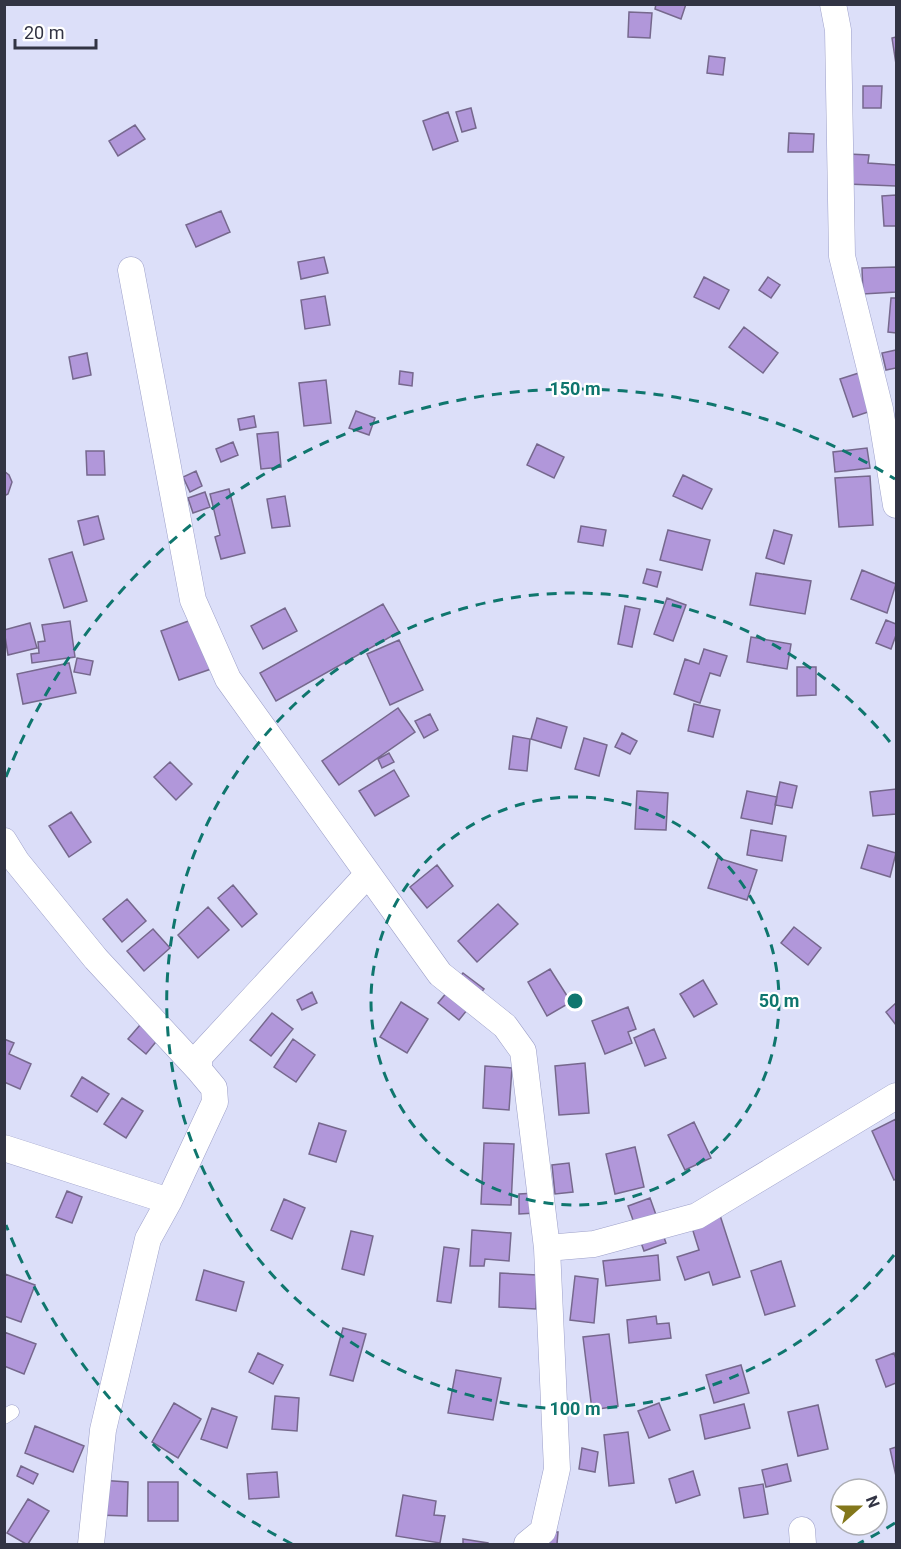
<svg xmlns="http://www.w3.org/2000/svg" width="901" height="1549" font-family="Roboto,sans-serif">
	<style>
		.building { fill: #b197da; stroke: #76688d; stroke-width: 1.5 }
		.lines { fill: none; stroke-linecap: round; stroke-linejoin: round }
		.lane-casing { stroke: #9da0c9; stroke-width: 15 }
		.street-casing { stroke: #9da0c9; stroke-width: 27 }
		.lane { stroke: #fff; stroke-width: 14 }
		.street { stroke: #fff; stroke-width: 26 }
		.ring { fill: none; stroke: #0f766e; stroke-width: 3; stroke-dasharray: 10 8 }
		.centre { fill: #0f766e; stroke: #fff; stroke-width: 3 }
		.ring-label { font-size: 18px; text-anchor: middle; font-weight: bold; fill: #0f766e; stroke: #fff; stroke-width: 4.5; stroke-linejoin: round; paint-order: stroke }
	</style>
	<rect width="100%" height="100%" fill="#dcdff9"/>
	<path class="building" d="M 656,4 L 686,4 L 681,19 L 655,9 Z
		M 629,12 L 652,13 L 650,38 L 628,37 Z
		M 896,37 L 896,64 L 892,38 Z
		M 709,56 L 725,58 L 723,75 L 707,73 Z
		M 863,86 L 882,86 L 881,108 L 863,108 Z
		M 471,108 L 476,128 L 462,132 L 456,112 Z
		M 448,112 L 458,141 L 433,150 L 423,121 Z
		M 135,125 L 145,139 L 118,156 L 109,141 Z
		M 789,133 L 814,134 L 813,152 L 788,152 Z
		M 848,154 L 869,155 L 868,163 L 896,165 L 896,186 L 847,184 Z
		M 896,195 L 896,226 L 884,226 L 882,196 Z
		M 221,211 L 230,232 L 196,247 L 186,225 Z
		M 324,257 L 328,273 L 301,279 L 298,262 Z
		M 896,267 L 896,292 L 863,294 L 862,268 Z
		M 704,277 L 729,290 L 719,309 L 694,297 Z
		M 768,277 L 780,285 L 771,298 L 759,290 Z
		M 325,296 L 330,325 L 305,329 L 301,300 Z
		M 891,298 L 896,298 L 896,333 L 888,332 Z
		M 744,327 L 778,353 L 763,373 L 729,347 Z
		M 896,350 L 896,368 L 886,370 L 882,353 Z
		M 87,353 L 91,375 L 73,379 L 69,357 Z
		M 400,371 L 413,373 L 412,386 L 399,384 Z
		M 865,371 L 877,409 L 853,417 L 840,379 Z
		M 326,380 L 331,423 L 304,426 L 299,383 Z
		M 356,411 L 375,418 L 369,435 L 349,428 Z
		M 254,416 L 256,427 L 240,430 L 238,419 Z
		M 278,432 L 281,467 L 261,469 L 257,434 Z
		M 233,442 L 238,455 L 221,462 L 216,449 Z
		M 537,444 L 564,457 L 554,478 L 527,465 Z
		M 867,448 L 870,468 L 835,472 L 833,452 Z
		M 86,451 L 104,451 L 105,475 L 87,475 Z
		M 4,471 L 9,475 L 12,482 L 8,494 L 4,496 Z
		M 196,471 L 202,486 L 190,492 L 183,477 Z
		M 683,475 L 712,489 L 702,509 L 673,496 Z
		M 870,476 L 873,525 L 839,527 L 835,478 Z
		M 229,489 L 245,553 L 221,559 L 215,537 L 220,535 L 210,494 Z
		M 205,492 L 210,507 L 193,513 L 188,498 Z
		M 285,496 L 290,526 L 272,528 L 267,499 Z
		M 98,516 L 104,539 L 84,545 L 78,521 Z
		M 581,526 L 606,530 L 603,546 L 578,542 Z
		M 668,530 L 710,540 L 702,570 L 660,560 Z
		M 774,530 L 792,535 L 784,564 L 766,558 Z
		M 72,552 L 87,601 L 64,608 L 49,559 Z
		M 647,569 L 661,572 L 657,587 L 643,583 Z
		M 862,570 L 896,584 L 887,613 L 851,599 Z
		M 756,573 L 811,581 L 805,614 L 750,605 Z
		M 667,598 L 686,605 L 673,641 L 654,634 Z
		M 383,604 L 399,632 L 276,701 L 260,673 Z
		M 625,606 L 640,609 L 632,647 L 618,644 Z
		M 285,608 L 297,631 L 263,649 L 251,626 Z
		M 194,619 L 217,667 L 179,680 L 161,631 Z
		M 886,620 L 896,624 L 896,635 L 891,649 L 876,643 Z
		M 70,621 L 75,657 L 32,663 L 31,654 L 39,653 L 38,642 L 45,641 L 42,625 Z
		M 30,623 L 37,648 L 8,655 L 4,630 Z
		M 751,637 L 791,644 L 787,669 L 747,662 Z
		M 399,640 L 423,690 L 390,705 L 367,654 Z
		M 704,649 L 727,656 L 720,676 L 710,673 L 700,703 L 674,694 L 685,659 L 699,664 Z
		M 77,658 L 93,661 L 90,675 L 74,672 Z
		M 69,663 L 76,693 L 23,704 L 17,674 Z
		M 797,667 L 816,667 L 816,695 L 797,696 Z
		M 694,704 L 720,710 L 713,737 L 688,731 Z
		M 398,708 L 415,732 L 339,785 L 322,761 Z
		M 430,714 L 438,730 L 424,738 L 415,721 Z
		M 537,718 L 567,727 L 561,748 L 531,739 Z
		M 622,733 L 637,741 L 630,754 L 615,747 Z
		M 513,736 L 530,739 L 527,771 L 509,769 Z
		M 584,738 L 607,745 L 599,776 L 575,769 Z
		M 389,753 L 394,762 L 382,768 L 378,759 Z
		M 170,762 L 192,784 L 176,800 L 154,777 Z
		M 394,770 L 409,796 L 375,816 L 359,791 Z
		M 780,782 L 797,786 L 792,808 L 775,805 Z
		M 896,789 L 896,814 L 873,816 L 870,792 Z
		M 637,791 L 668,793 L 666,830 L 635,829 Z
		M 747,791 L 777,797 L 772,824 L 741,818 Z
		M 71,812 L 91,842 L 69,857 L 49,826 Z
		M 751,830 L 786,836 L 782,861 L 747,855 Z
		M 868,845 L 896,853 L 890,877 L 861,868 Z
		M 718,858 L 757,870 L 747,900 L 708,888 Z
		M 437,865 L 453,886 L 427,908 L 410,887 Z
		M 233,885 L 257,914 L 242,927 L 218,898 Z
		M 127,899 L 146,921 L 122,942 L 103,919 Z
		M 498,904 L 518,924 L 477,962 L 458,941 Z
		M 208,907 L 229,930 L 198,958 L 178,935 Z
		M 794,927 L 821,948 L 808,965 L 781,943 Z
		M 153,929 L 170,948 L 144,971 L 127,951 Z
		M 550,969 L 571,1002 L 547,1016 L 528,982 Z
		M 463,973 L 484,989 L 459,1020 L 438,1003 Z
		M 703,980 L 717,1004 L 694,1017 L 680,994 Z
		M 312,992 L 317,1003 L 302,1010 L 297,1000 Z
		M 401,1002 L 428,1019 L 407,1053 L 380,1037 Z
		M 896,1003 L 896,1025 L 886,1012 Z
		M 628,1007 L 636,1029 L 628,1032 L 632,1043 L 605,1054 L 592,1021 Z
		M 272,1013 L 293,1029 L 271,1056 L 250,1040 Z
		M 146,1018 L 164,1032 L 146,1054 L 128,1039 Z
		M 654,1029 L 666,1058 L 645,1066 L 634,1038 Z
		M 4,1039 L 14,1043 L 9,1054 L 31,1064 L 20,1089 L 4,1082 Z
		M 293,1039 L 315,1055 L 296,1082 L 274,1067 Z
		M 585,1063 L 589,1113 L 559,1115 L 555,1066 Z
		M 485,1066 L 512,1068 L 509,1110 L 483,1108 Z
		M 82,1077 L 109,1094 L 97,1112 L 71,1096 Z
		M 122,1098 L 143,1111 L 126,1138 L 104,1124 Z
		M 896,1119 L 896,1179 L 894,1180 L 872,1131 Z
		M 694,1122 L 711,1158 L 685,1170 L 668,1135 Z
		M 319,1123 L 346,1131 L 336,1162 L 309,1154 Z
		M 484,1143 L 514,1144 L 511,1205 L 481,1204 Z
		M 635,1147 L 644,1187 L 615,1194 L 606,1154 Z
		M 569,1163 L 573,1192 L 555,1194 L 552,1165 Z
		M 67,1191 L 82,1197 L 72,1223 L 56,1217 Z
		M 536,1193 L 536,1213 L 519,1214 L 519,1194 Z
		M 650,1198 L 666,1243 L 644,1251 L 628,1206 Z
		M 284,1199 L 305,1208 L 292,1239 L 271,1230 Z
		M 717,1206 L 740,1277 L 713,1285 L 709,1272 L 685,1280 L 677,1257 L 699,1250 L 688,1215 Z
		M 472,1230 L 511,1233 L 509,1261 L 485,1259 L 484,1266 L 470,1266 Z
		M 351,1231 L 373,1236 L 364,1275 L 342,1269 Z
		M 444,1247 L 459,1249 L 451,1303 L 437,1301 Z
		M 658,1255 L 660,1280 L 606,1286 L 603,1261 Z
		M 781,1261 L 795,1306 L 765,1315 L 751,1271 Z
		M 204,1270 L 244,1282 L 236,1311 L 196,1300 Z
		M 500,1273 L 537,1275 L 536,1309 L 499,1307 Z
		M 5,1274 L 35,1285 L 21,1322 L 4,1316 Z
		M 575,1276 L 598,1279 L 594,1323 L 570,1320 Z
		M 656,1316 L 657,1324 L 669,1323 L 671,1338 L 629,1343 L 627,1320 Z
		M 343,1328 L 366,1334 L 353,1381 L 330,1375 Z
		M 4,1332 L 36,1344 L 24,1374 L 4,1366 Z
		M 609,1334 L 618,1406 L 592,1410 L 583,1337 Z
		M 258,1353 L 283,1365 L 273,1384 L 249,1372 Z
		M 894,1353 L 896,1359 L 896,1383 L 886,1387 L 876,1360 Z
		M 741,1365 L 749,1393 L 714,1403 L 706,1375 Z
		M 456,1370 L 501,1378 L 493,1420 L 448,1413 Z
		M 275,1396 L 299,1398 L 297,1431 L 272,1429 Z
		M 174,1403 L 201,1419 L 178,1458 L 152,1442 Z
		M 659,1403 L 670,1430 L 649,1438 L 638,1411 Z
		M 744,1404 L 750,1428 L 705,1439 L 700,1415 Z
		M 818,1405 L 828,1449 L 798,1456 L 788,1412 Z
		M 212,1408 L 237,1417 L 227,1448 L 201,1439 Z
		M 35,1426 L 84,1446 L 73,1472 L 25,1453 Z
		M 628,1432 L 634,1483 L 609,1486 L 604,1435 Z
		M 896,1447 L 896,1476 L 890,1449 Z
		M 582,1448 L 598,1452 L 595,1472 L 579,1469 Z
		M 787,1464 L 791,1481 L 766,1487 L 762,1470 Z
		M 21,1466 L 38,1474 L 33,1484 L 17,1476 Z
		M 693,1471 L 700,1495 L 676,1503 L 669,1479 Z
		M 277,1472 L 279,1497 L 249,1499 L 247,1474 Z
		M 99,1480 L 128,1482 L 127,1516 L 97,1515 Z
		M 148,1482 L 178,1482 L 178,1521 L 148,1521 Z
		M 763,1484 L 768,1514 L 744,1518 L 739,1488 Z
		M 403,1495 L 436,1501 L 434,1515 L 445,1516 L 440,1543 L 396,1536 Z
		M 28,1499 L 49,1511 L 28,1544 L 26,1544 L 7,1533 Z
		M 528,1531 L 558,1532 L 557,1544 L 528,1544 Z
		M 463,1539 L 488,1543 L 488,1544 L 463,1544 Z"/>
	<g class="lines">
		<defs>
			<path id="lane" d="M 4,1417 L 12,1412"/>
			<path id="street" d="M 833,4 L 838,30 L 842,256 L 880,409 L 896,505
				M 131,270 L 193,600 L 228,679 L 440,974 L 505,1026 L 523,1051 L 547,1248 L 557,1469 L 543,1531 L 527,1544
				M 4,841 L 17,862 L 96,959 L 199,1070
				M 4,1148 L 169,1201
				M 547,1248 L 594,1244 L 697,1216 L 896,1096
				M 802,1530 L 803,1544
				M 91,1544 L 103,1430 L 148,1239 L 169,1201 L 215,1102 L 214,1088 L 199,1070 L 199,1057 L 368,874"/>
		</defs>
		<use href="#lane" class="lane-casing"/>
		<use href="#street" class="street-casing"/>
		<use href="#lane" class="lane"/>
		<use href="#street" class="street"/>
	</g>
	<g class="ring">
		<circle cx="575" cy="1001" r="204"/>
		<path d="M894 1255A408 408 0 1 1 894 747"/>
		<path d="M895 1523A612 612 0 0 1 858 1544M292 1544A612 612 0 0 1 6 1225M6 777A612 612 0 0 1 895 479"/>
	</g>
	<circle cx="575" cy="1001" r="9" class="centre"/>
	<g class="ring-label">
		<text x="575" y="395">150 m</text>
		<text x="779" y="1007">50 m</text>
		<text x="575" y="1415">100 m</text>
	</g>
	<rect width="901" height="1549" fill="none" stroke="#323444" stroke-width="12"/>
	<g transform="translate(859 1507) rotate(69)"><circle r="28" fill="#ffffff" stroke="#adaeb4" stroke-width="1.5"/>
	<path d="M0-4.5L10 22L0 15L-10 22Z" fill="#83771b"/>
	<text y="-9" font-size="16" font-weight="bold" text-anchor="middle" fill="#323444">N</text>
	</g>
	<path d="M15 39v9h81v-9" fill="none" stroke="#323444" stroke-width="3"/>
	<text x="24" y="39" font-size="18" fill="#323444" stroke="#ffffff" stroke-width="4.5" paint-order="stroke">20 m</text>
</svg>
